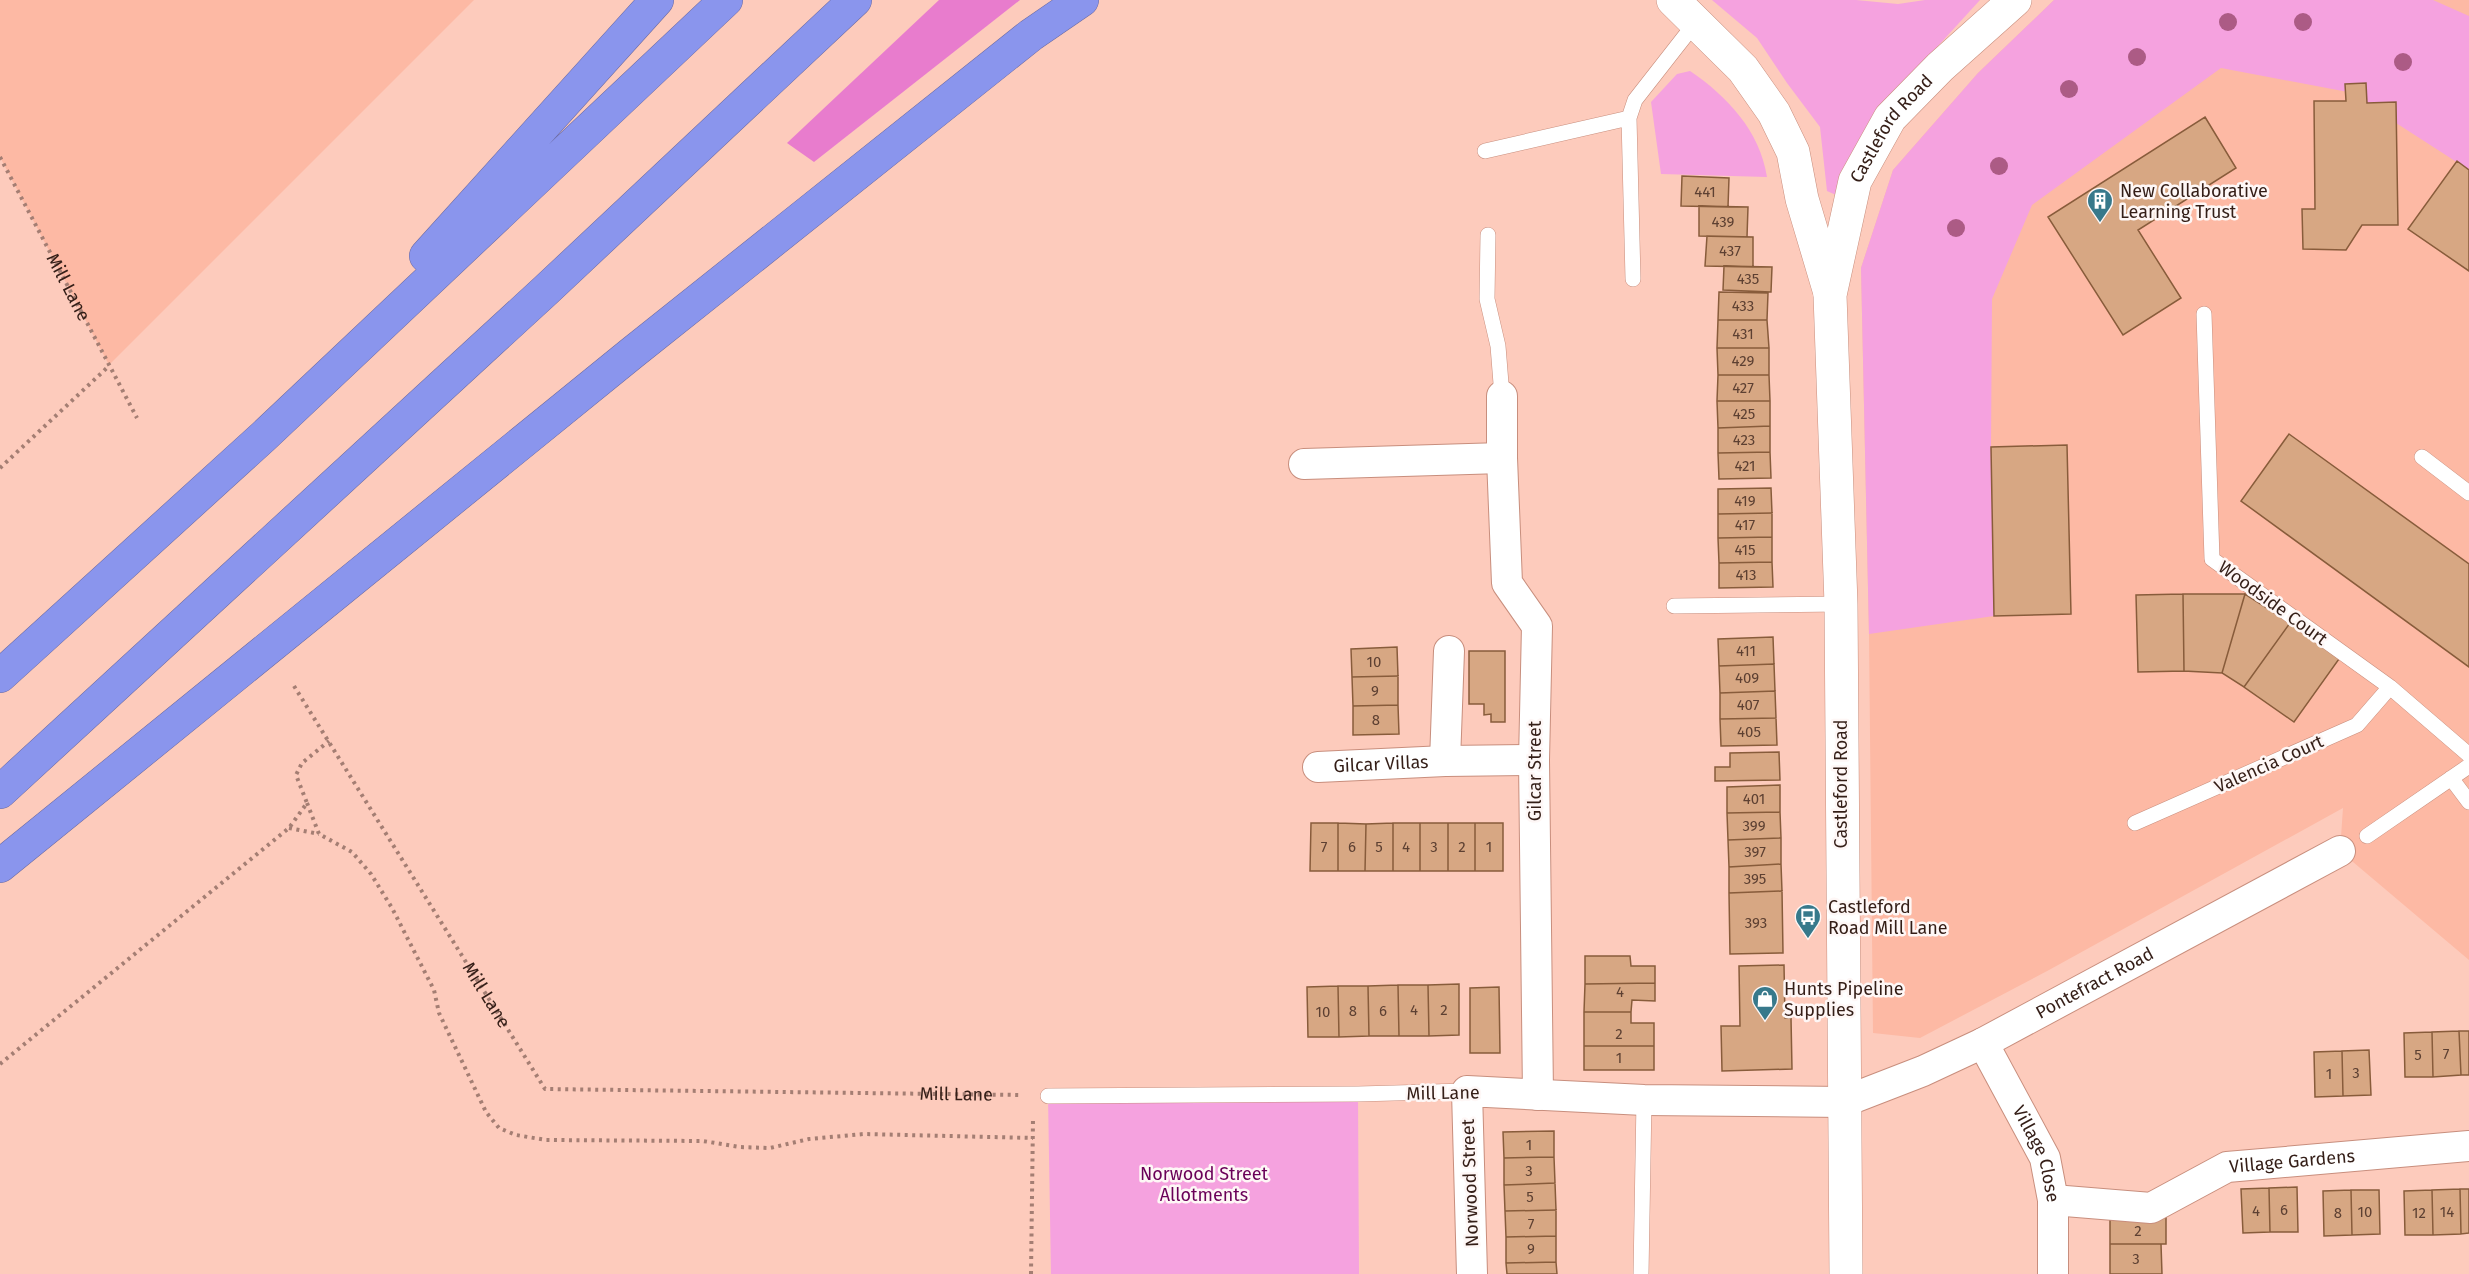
<svg xmlns="http://www.w3.org/2000/svg" width="2469" height="1274" font-family="'Fira Sans',sans-serif">
	<style>
		.built { fill: #fdb9a4 }
		.green { fill: #f5a2df }
		.forest { fill: #e87ccd }
		.building { fill: #d7a783; stroke: #885c3b; stroke-width: 1.5 }
		.lines { fill: none; stroke-linecap: round; stroke-linejoin: round }
		.service-casing { stroke: #c88e7d; stroke-width: 16 }
		.minor-casing { stroke: #c88e7d; stroke-width: 32 }
		.tertiary-casing { stroke: #c88e7d; stroke-width: 34 }
		.motorway-casing { stroke: #6c6ba2; stroke-width: 34 }
		.path { stroke: #a47e73; stroke-width: 4; stroke-dasharray: 3 4.5; stroke-linecap: butt }
		.service { stroke: #fff; stroke-width: 15 }
		.minor { stroke: #fff; stroke-width: 30 }
		.tertiary { stroke: #fff; stroke-width: 33 }
		.motorway { stroke: #8a95ed; stroke-width: 33 }
		.tree { fill: #ac5b85 }
		.labels { text-anchor: middle; dominant-baseline: central; stroke-width: 5; stroke-linejoin: round; paint-order: stroke }
		.number-label { font-size: 15px; fill: #5d4032 }
		.street-label { font-size: 18px; fill: #341e17; stroke: #fef7f6 }
		.poi-label { font-size: 18px; fill: #341e17; stroke: #fef7f6; text-anchor: start }
		.park-label { font-size: 18px; fill: #6a0058; stroke: #fef7f6 }
	</style>
	<rect width="100%" height="100%" fill="#fdcbbc"/>
	<path class="built" d="M 0,0 L 474,0 L 109,365 L 0,157 Z
		M 2054,0 L 2469,0 L 2469,960 L 2340,851 L 2343,808 L 2049,970 L 1920,1038 L 1873,1033 L 1869,634 L 1861,268 L 1893,170 L 1978,73 Z"/>
	<path class="green" d="M 1712,0 L 1856,0 L 1898,4 L 1925,0 L 1980,0 L 1885,104 L 1836,195 L 1827,191 L 1820,127 L 1787,83 L 1757,38 Z
		M 2054,0 L 2433,0 L 2469,16 L 2469,170 L 2348,92 L 2221,68 L 2032,205 L 1992,299 L 1991,447 L 1994,616 L 1869,634 L 1861,268 L 1893,170 L 1978,73 Z
		M 1690,71 C 1727,96 1760,131 1767,177 L 1661,174 L 1651,102 L 1677,74 Z
		M 1358,1094 L 1359,1274 L 1051,1274 L 1048,1096 Z"/>
	<path class="forest" d="M 939,0 L 1020,0 L 814,162 L 787,143 Z"/>
	<path class="building" d="M 2366,83 L 2367,103 L 2396,102 L 2398,225 L 2362,225 L 2346,250 L 2303,249 L 2302,209 L 2315,209 L 2314,101 L 2346,101 L 2345,84 Z
		M 2205,117 L 2236,168 L 2138,230 L 2181,298 L 2123,335 L 2048,217 Z
		M 2457,161 L 2469,170 L 2469,271 L 2408,229 Z
		M 1682,176 L 1729,178 L 1728,207 L 1681,206 Z
		M 1699,206 L 1748,207 L 1747,237 L 1699,236 Z
		M 1707,236 L 1753,237 L 1753,267 L 1705,266 Z
		M 1724,266 L 1772,267 L 1771,292 L 1723,290 Z
		M 1719,292 L 1768,293 L 1767,320 L 1718,320 Z
		M 1718,320 L 1767,320 L 1769,348 L 1717,348 Z
		M 1717,348 L 1769,348 L 1769,375 L 1718,375 Z
		M 1718,375 L 1769,375 L 1770,401 L 1717,401 Z
		M 1717,401 L 1770,401 L 1770,426 L 1718,428 Z
		M 1770,426 L 1770,452 L 1718,453 L 1718,428 Z
		M 2289,434 L 2469,564 L 2469,667 L 2241,501 Z
		M 2067,445 L 2071,614 L 1994,616 L 1991,447 Z
		M 1770,452 L 1771,478 L 1719,479 L 1718,453 Z
		M 1771,488 L 1772,513 L 1718,514 L 1718,489 Z
		M 1772,513 L 1772,537 L 1718,538 L 1718,514 Z
		M 1772,537 L 1772,562 L 1719,563 L 1718,538 Z
		M 1772,562 L 1773,587 L 1719,588 L 1719,563 Z
		M 2183,594 L 2184,671 L 2138,672 L 2136,595 Z
		M 2183,594 L 2245,594 L 2222,673 L 2184,671 Z
		M 2245,594 L 2290,623 L 2244,687 L 2222,673 Z
		M 2290,623 L 2339,659 L 2294,722 L 2244,687 Z
		M 1773,637 L 1774,664 L 1719,666 L 1718,639 Z
		M 1397,647 L 1398,676 L 1352,677 L 1351,649 Z
		M 1469,651 L 1505,651 L 1505,722 L 1491,722 L 1491,714 L 1484,715 L 1484,704 L 1469,704 Z
		M 1774,664 L 1775,691 L 1720,693 L 1719,666 Z
		M 1398,676 L 1398,705 L 1353,706 L 1352,677 Z
		M 1775,691 L 1776,718 L 1720,719 L 1720,693 Z
		M 1398,705 L 1399,734 L 1353,735 L 1353,706 Z
		M 1776,718 L 1777,745 L 1721,746 L 1720,719 Z
		M 1779,752 L 1780,780 L 1715,781 L 1715,767 L 1730,767 L 1730,753 Z
		M 1780,785 L 1780,812 L 1727,813 L 1727,787 Z
		M 1780,812 L 1781,838 L 1728,840 L 1727,813 Z
		M 1311,823 L 1338,823 L 1338,871 L 1310,871 Z
		M 1338,823 L 1366,824 L 1365,871 L 1338,871 Z
		M 1393,823 L 1393,871 L 1365,871 L 1366,824 Z
		M 1393,823 L 1420,823 L 1420,871 L 1393,871 Z
		M 1420,823 L 1448,823 L 1448,871 L 1420,871 Z
		M 1448,823 L 1475,823 L 1475,871 L 1448,871 Z
		M 1475,823 L 1503,823 L 1503,871 L 1475,871 Z
		M 1781,838 L 1781,864 L 1729,867 L 1728,840 Z
		M 1781,864 L 1782,891 L 1729,893 L 1729,867 Z
		M 1782,891 L 1783,953 L 1730,954 L 1729,893 Z
		M 1585,956 L 1630,956 L 1631,966 L 1655,966 L 1655,983 L 1585,984 Z
		M 1784,965 L 1785,1018 L 1791,1018 L 1792,1069 L 1722,1071 L 1721,1026 L 1740,1026 L 1739,966 Z
		M 1655,983 L 1655,1001 L 1632,1000 L 1631,1012 L 1584,1012 L 1585,984 Z
		M 1459,984 L 1459,1035 L 1429,1036 L 1428,985 Z
		M 1398,985 L 1428,985 L 1429,1036 L 1399,1036 Z
		M 1398,985 L 1399,1036 L 1369,1036 L 1368,986 Z
		M 1338,986 L 1368,986 L 1369,1036 L 1339,1037 Z
		M 1338,986 L 1339,1037 L 1308,1037 L 1307,987 Z
		M 1499,987 L 1500,1053 L 1470,1053 L 1470,988 Z
		M 1584,1012 L 1631,1012 L 1631,1023 L 1654,1023 L 1654,1046 L 1584,1046 Z
		M 2459,1031 L 2461,1075 L 2433,1077 L 2432,1032 Z
		M 2459,1031 L 2469,1031 L 2469,1075 L 2461,1075 Z
		M 2432,1032 L 2433,1077 L 2405,1077 L 2404,1033 Z
		M 1584,1046 L 1654,1046 L 1654,1070 L 1584,1070 Z
		M 2369,1050 L 2371,1095 L 2343,1096 L 2342,1051 Z
		M 2342,1051 L 2343,1096 L 2315,1097 L 2314,1052 Z
		M 1554,1131 L 1554,1157 L 1504,1158 L 1503,1132 Z
		M 1554,1157 L 1555,1183 L 1504,1185 L 1504,1158 Z
		M 1555,1183 L 1556,1210 L 1505,1211 L 1504,1185 Z
		M 2297,1187 L 2298,1232 L 2270,1232 L 2269,1188 Z
		M 2269,1188 L 2270,1232 L 2243,1233 L 2241,1189 Z
		M 2460,1189 L 2461,1234 L 2433,1235 L 2432,1190 Z
		M 2460,1189 L 2469,1189 L 2469,1233 L 2461,1234 Z
		M 2351,1190 L 2379,1190 L 2380,1234 L 2352,1235 Z
		M 2351,1190 L 2352,1235 L 2324,1236 L 2323,1191 Z
		M 2432,1190 L 2433,1235 L 2405,1235 L 2404,1191 Z
		M 1556,1210 L 1556,1236 L 1506,1237 L 1505,1211 Z
		M 2166,1217 L 2166,1244 L 2110,1244 L 2110,1218 Z
		M 1556,1236 L 1556,1262 L 1506,1263 L 1506,1237 Z
		M 2110,1244 L 2161,1244 L 2162,1274 L 2110,1274 Z
		M 1556,1262 L 1557,1274 L 1507,1274 L 1506,1263 Z"/>
	<g class="lines">
		<defs>
			<path id="service" d="M 1485,151 L 1629,118
				M 1488,235 L 1487,299 L 1498,346 L 1502,396
				M 1633,279 L 1629,118 L 1635,100 L 1696,22
				M 2204,314 L 2212,559 L 2390,687 L 2469,755
				M 2422,457 L 2469,493
				M 1674,606 L 1841,604
				M 2451,778 L 2469,802
				M 2135,823 L 2357,725 L 2390,687
				M 2367,836 L 2469,766
				M 1048,1096 L 1358,1094 L 1467,1091
				M 1641,1274 L 1644,1100"/>
			<g id="minor">
				<path d="M 1502,396 L 1502,458 L 1507,583 L 1537,626 L 1534,760 L 1538,1095"/>
				<path d="M 1304,464 L 1502,458"/>
				<path d="M 1445,761 L 1449,651"/>
				<path id="s3" d="M 1318,767 L 1445,761 L 1534,760"/>
				<path id="s4" d="M 1983,1043 L 2045,1158 L 2053,1200 L 2053,1274"/>
				<path id="s5" d="M 2053,1200 L 2151,1208 L 2227,1167 L 2469,1146"/>
				<path id="s6" d="M 1472,1274 L 1467,1091 L 1644,1100 L 1843,1102 L 1923,1071 L 1983,1043 L 2340,851"/>
			</g>
			<g id="tertiary">
				<path d="M 1673,0 L 1743,69 L 1774,113 L 1793,152 L 1802,199 L 1830,293"/>
				<path id="s7" d="M 1846,1274 L 1841,604 L 1830,295 L 1855,181 L 1890,118 L 1940,67 L 2015,0"/>
			</g>
			<path id="motorway" d="M 426,256 L 657,0
				M 0,676 L 264,436 L 726,0
				M 0,792 L 545,291 L 855,0
				M 0,866 L 632,353 L 1031,35 L 1082,0"/>
		</defs>
		<use href="#service" class="service-casing"/>
		<use href="#minor" class="minor-casing"/>
		<use href="#tertiary" class="tertiary-casing"/>
		<use href="#motorway" class="motorway-casing"/>
		<g class="path">
			<path id="s1" d="M 0,157 L 137,418"/>
			<path d="M 0,468 L 109,366"/>
			<path id="s2" d="M 294,686 L 545,1089 L 1021,1095"/>
			<path d="M 307,803 L 319,834 L 352,852 L 371,874 L 392,908 L 434,990 L 439,1013 L 486,1112 L 499,1128 L 516,1135 L 546,1140 L 703,1141 L 740,1147 L 770,1148 L 809,1139 L 864,1134 L 1033,1138"/>
			<path d="M 289,828 L 319,834"/>
			<path d="M 0,1064 L 289,828 L 307,803 L 296,775 L 302,763 L 329,741"/>
			<path d="M 1031,1274 L 1033,1119"/>
		</g>
		<use href="#service" class="service"/>
		<use href="#minor" class="minor"/>
		<use href="#tertiary" class="tertiary"/>
		<use href="#motorway" class="motorway"/>
	</g>
	<g class="tree">
		<circle cx="2228" cy="22" r="9"/>
		<circle cx="2303" cy="22" r="9"/>
		<circle cx="2137" cy="57" r="9"/>
		<circle cx="2403" cy="62" r="9"/>
		<circle cx="2069" cy="89" r="9"/>
		<circle cx="1999" cy="166" r="9"/>
		<circle cx="1956" cy="228" r="9"/>
	</g>
	<defs>
		<symbol id="building-pin" viewBox="-11 -11 22 30"><path d="M0 17L-7.5 6A9.5 9.5 0 1 1 7.5 6Z" fill="#37798b" stroke="#fef7f6"/><path d="M-4-6H4V6H1V3H-1V6H-4ZM-2.5-4.3h1.7v1.8h-1.7ZM.8-4.3h1.7v1.8H.8ZM-2.5-1h1.7V.8h-1.7ZM.8-1h1.7V.8H.8Z" fill="#fff"/></symbol>
		<symbol id="bus-pin" viewBox="-11 -11 22 30"><path d="M0 17L-7.5 6A9.5 9.5 0 1 1 7.5 6Z" fill="#37798b" stroke="#fef7f6"/><path d="M-5-6H5V4H4V6H2V4H-2V6H-4V4H-5ZM-3.5-4V0h7V-4ZM-3.5 1.2v1.5H-2V1.2ZM2 1.2v1.5H3.5V1.2Z" fill="#fff"/></symbol>
		<symbol id="shop-pin" viewBox="-11 -11 22 30"><path d="M0 17L-7.5 6A9.5 9.5 0 1 1 7.5 6Z" fill="#37798b" stroke="#fef7f6"/><path d="M-5-2.5h2.3a2.7 3.5 0 0 1 5.4 0H5L5.5 6h-11ZM-1.5-2.5h3a1.5 2.3 0 0 0-3 0Z" fill="#fff"/></symbol>
	</defs>
	<g fill-rule="evenodd">
		<use href="#building-pin" x="2085" y="186" width="30" height="40"/>
		<use href="#bus-pin" x="1793" y="902" width="30" height="40"/>
		<use href="#shop-pin" x="1750" y="984" width="30" height="40"/>
	</g>
	<g class="labels">
		<g class="number-label">
			<text x="1705" y="192">441</text>
			<text x="1723" y="222">439</text>
			<text x="1730" y="251">437</text>
			<text x="1748" y="279">435</text>
			<text x="1743" y="306">433</text>
			<text x="1743" y="334">431</text>
			<text x="1743" y="361">429</text>
			<text x="1743" y="388">427</text>
			<text x="1744" y="414">425</text>
			<text x="1744" y="440">423</text>
			<text x="1745" y="466">421</text>
			<text x="1745" y="501">419</text>
			<text x="1745" y="525">417</text>
			<text x="1745" y="550">415</text>
			<text x="1746" y="575">413</text>
			<text x="1746" y="651">411</text>
			<text x="1374" y="662">10</text>
			<text x="1747" y="678">409</text>
			<text x="1375" y="691">9</text>
			<text x="1748" y="705">407</text>
			<text x="1376" y="720">8</text>
			<text x="1749" y="732">405</text>
			<text x="1754" y="799">401</text>
			<text x="1754" y="826">399</text>
			<text x="1324" y="847">7</text>
			<text x="1352" y="847">6</text>
			<text x="1379" y="847">5</text>
			<text x="1406" y="847">4</text>
			<text x="1434" y="847">3</text>
			<text x="1462" y="847">2</text>
			<text x="1489" y="847">1</text>
			<text x="1755" y="852">397</text>
			<text x="1755" y="879">395</text>
			<text x="1756" y="923">393</text>
			<text x="1620" y="992">4</text>
			<text x="1414" y="1010">4</text>
			<text x="1444" y="1010">2</text>
			<text x="1353" y="1011">8</text>
			<text x="1383" y="1011">6</text>
			<text x="1323" y="1012">10</text>
			<text x="1619" y="1034">2</text>
			<text x="2446" y="1054">7</text>
			<text x="2418" y="1055">5</text>
			<text x="1619" y="1058">1</text>
			<text x="2356" y="1073">3</text>
			<text x="2329" y="1074">1</text>
			<text x="1529" y="1145">1</text>
			<text x="1529" y="1171">3</text>
			<text x="1530" y="1197">5</text>
			<text x="2284" y="1210">6</text>
			<text x="2256" y="1211">4</text>
			<text x="2365" y="1212">10</text>
			<text x="2447" y="1212">14</text>
			<text x="2338" y="1213">8</text>
			<text x="2419" y="1213">12</text>
			<text x="1531" y="1224">7</text>
			<text x="2138" y="1231">2</text>
			<text x="1531" y="1249">9</text>
			<text x="2136" y="1259">3</text>
		</g>
		<g class="street-label">
			<text stroke="none"><textPath href="#s7" startOffset="1160">Castleford Road</textPath></text>
			<text stroke="none"><textPath href="#s1" startOffset="147">Mill Lane</textPath></text>
			<text transform="translate(2273 603) rotate(36)">Woodside Court</text>
			<text stroke="none"><textPath href="#s3" startOffset="63">Gilcar Villas</textPath></text>
			<text transform="translate(2269 764) rotate(-24)">Valencia Court</text>
			<text transform="translate(1535 771) rotate(-90)">Gilcar Street</text>
			<text transform="translate(1841 784) rotate(-90)">Castleford Road</text>
			<text stroke="none"><textPath href="#s6" startOffset="838">Pontefract Road</textPath></text>
			<text stroke="none"><textPath href="#s2" startOffset="364">Mill Lane</textPath></text>
			<text transform="translate(1443 1093) rotate(-1)">Mill Lane</text>
			<text stroke="none"><textPath href="#s2" startOffset="886">Mill Lane</textPath></text>
			<text stroke="none"><textPath href="#s4" startOffset="124">Village Close</textPath></text>
			<text stroke="none"><textPath href="#s5" startOffset="250">Village Gardens</textPath></text>
			<text transform="translate(1470 1183) rotate(-92)">Norwood Street</text>
		</g>
		<g class="poi-label">
			<text x="2120" y="191">New Collaborative<tspan x="2120" dy="21">Learning Trust</tspan></text>
			<text x="1828" y="907">Castleford<tspan x="1828" dy="21">Road Mill Lane</tspan></text>
			<text x="1784" y="989">Hunts Pipeline<tspan x="1784" dy="21">Supplies</tspan></text>
		</g>
		<g class="park-label">
			<text x="1204" y="1174">Norwood Street<tspan x="1204" dy="21">Allotments</tspan></text>
		</g>
	</g>
</svg>
